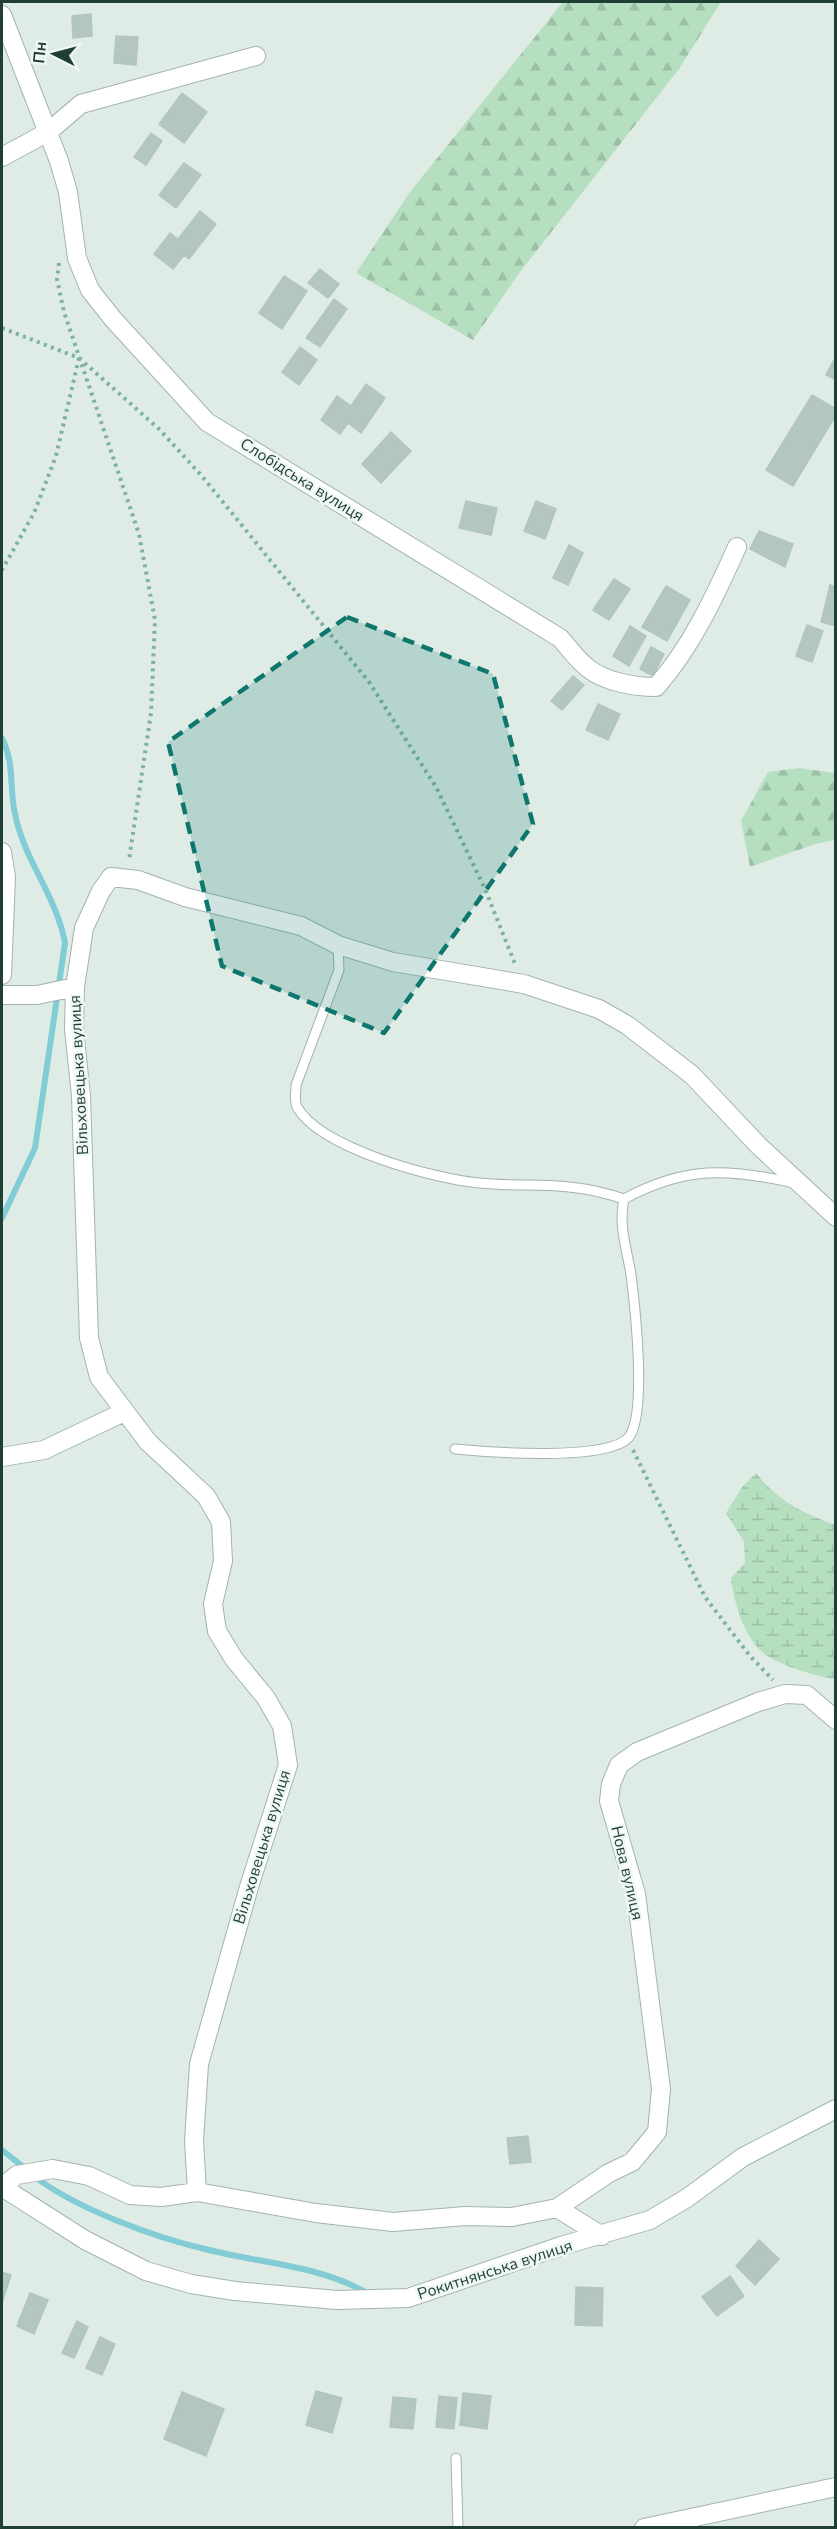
<svg xmlns="http://www.w3.org/2000/svg" width="837" height="2529" font-family="'Nunito Sans',sans-serif">
	<style>
		.forest { fill: url(#forest-firs) }
		.wetland { fill: url(#wetland-marsh) }
		.lines { fill: none; stroke-linecap: round; stroke-linejoin: round }
		.stream { stroke: #82ccd6; stroke-width: 6 }
		.building { fill: #b4c7bf; stroke: #b1c6bd; stroke-width: 1.5 }
		.service-casing { stroke: #a2b4ad; stroke-width: 11 }
		.minor-casing { stroke: #a2b4ad; stroke-width: 20 }
		.path { stroke: #7db2a0; stroke-width: 4; stroke-dasharray: 3 4.5; stroke-linecap: butt }
		.service { stroke: #fff; stroke-width: 9 }
		.minor { stroke: #fff; stroke-width: 18 }
		.marked { fill: #0f766e; fill-opacity: 0.2; stroke: #0f766e; stroke-width: 4.5; stroke-dasharray: 12 8; stroke-linejoin: round }
		.labels { text-anchor: middle; dominant-baseline: central; stroke-width: 5; stroke-linejoin: round; paint-order: stroke }
		.street-label { font-size: 16px; fill: #1f3e34; stroke: #f0f8f4 }
	</style>
	<defs>
		<pattern id="forest-firs" width="22" height="20" patternUnits="userSpaceOnUse" patternTransform="scale(1.5)"><rect width="22" height="20" fill="#b6dfc0"/><path d="M5 1l3.5 6h-7zM16 11l3.5 6h-7z" fill="#9cc0a6"/></pattern>
		<pattern id="wetland-marsh" width="20" height="14" patternUnits="userSpaceOnUse" patternTransform="scale(1.5)"><rect width="20" height="14" fill="#b6dfc0"/><path d="M1 5h8M5 5V1M11 12h8M15 12V8" fill="none" stroke="#9cc0a6"/></pattern>
	</defs>
	<rect width="100%" height="100%" fill="#dfece6"/>
	<path class="forest" d="M 563,2 L 721,2 L 679,69 L 520,272 L 473,340 L 356,273 L 410,192 Z
		M 799,768 L 835,773 L 835,840 L 815,844 L 750,867 L 741,821 L 768,772 Z"/>
	<path class="wetland" d="M 756,1473 C 779,1502 802,1512 835,1525 L 835,1679 C 818,1677 774,1664 761,1651 C 743,1634 734,1602 731,1578 L 745,1563 L 744,1542 L 726,1513 L 743,1486 Z"/>
	<g class="lines">
		<path class="stream" d="M 2,738 C 15,764 9,787 15,814 C 24,860 57,897 65,943 L 35,1148 L 2,1218
			M 2,2150 L 26,2169
			M 34,2176 C 75,2208 153,2237 205,2249 C 258,2263 319,2265 367,2293"/>
	</g>
	<path class="building" d="M 91,14 L 92,36 L 73,38 L 72,16 Z
		M 116,36 L 138,37 L 136,65 L 114,63 Z
		M 182,93 L 207,112 L 184,143 L 159,124 Z
		M 151,133 L 162,141 L 146,165 L 134,157 Z
		M 184,163 L 201,175 L 176,208 L 159,195 Z
		M 200,211 L 216,224 L 189,259 L 184,255 L 173,269 L 154,254 L 170,233 L 178,239 Z
		M 320,269 L 339,284 L 328,298 L 308,283 Z
		M 284,276 L 307,291 L 282,329 L 259,313 Z
		M 334,299 L 347,309 L 320,347 L 306,338 Z
		M 300,347 L 317,360 L 299,385 L 282,372 Z
		M 836,356 L 836,380 L 826,375 Z
		M 366,384 L 385,398 L 361,433 L 348,423 L 340,434 L 321,420 L 337,396 L 351,406 Z
		M 812,395 L 836,409 L 836,415 L 793,486 L 766,470 Z
		M 391,432 L 411,451 L 381,483 L 362,464 Z
		M 466,501 L 497,508 L 491,535 L 459,528 Z
		M 536,501 L 556,509 L 545,539 L 524,531 Z
		M 759,531 L 793,544 L 785,567 L 750,549 Z
		M 569,545 L 583,553 L 568,585 L 553,578 Z
		M 614,579 L 630,589 L 609,620 L 593,610 Z
		M 830,585 L 836,587 L 836,626 L 821,622 Z
		M 666,586 L 690,600 L 667,641 L 642,627 Z
		M 807,625 L 823,631 L 812,662 L 796,656 Z
		M 630,626 L 646,636 L 629,666 L 613,656 Z
		M 651,647 L 664,654 L 653,676 L 640,669 Z
		M 573,676 L 584,685 L 562,710 L 551,701 Z
		M 598,704 L 620,714 L 608,740 L 586,730 Z
		M 528,2136 L 531,2162 L 510,2164 L 507,2138 Z
		M 759,2240 L 779,2259 L 755,2285 L 736,2266 Z
		M 2,2272 L 11,2275 L 2,2303 Z
		M 730,2276 L 744,2296 L 717,2316 L 702,2297 Z
		M 576,2287 L 603,2288 L 602,2326 L 575,2325 Z
		M 30,2293 L 48,2300 L 34,2334 L 17,2326 Z
		M 77,2321 L 88,2327 L 74,2358 L 62,2353 Z
		M 100,2337 L 115,2344 L 102,2375 L 86,2368 Z
		M 316,2391 L 342,2398 L 332,2433 L 306,2425 Z
		M 182,2392 L 224,2409 L 206,2456 L 164,2439 Z
		M 463,2393 L 491,2396 L 487,2429 L 460,2425 Z
		M 439,2396 L 457,2398 L 454,2429 L 436,2427 Z
		M 393,2397 L 416,2399 L 413,2429 L 390,2427 Z"/>
	<g class="lines">
		<defs>
			<path id="service" d="M 338,945 L 339,970 L 296,1085 C 296,1091 294,1101 297,1107 C 320,1148 434,1179 479,1183 C 533,1188 569,1180 624,1199
				M 455,1449 C 486,1452 608,1462 629,1437 C 647,1413 635,1306 631,1275 C 627,1249 618,1225 624,1199 C 685,1166 727,1168 794,1183
				M 456,2458 L 458,2528"/>
			<path id="minor" d="M 2,15 L 59,161 L 68,192 L 77,258 L 90,290 L 113,319 L 207,422 L 560,638 C 569,648 578,661 589,669 C 606,682 635,687 656,687 C 691,648 716,594 737,547
				M 2,157 L 48,132 L 81,104 L 256,56
				M 2,852 L 6,877 L 2,975
				M 2,995 L 37,995 L 75,987
				M 2,1457 L 44,1450 L 124,1412
				M 2,2187 L 17,2175 L 53,2169 L 89,2176 L 130,2195 L 161,2197 L 197,2192 L 316,2213 L 393,2222 L 465,2216 L 512,2217 L 557,2208 L 609,2173 L 632,2162 L 657,2132 L 661,2089 L 636,1894 L 609,1801 L 611,1784 L 619,1765 L 637,1752 L 758,1702 L 785,1694 L 807,1695 L 836,1720
				M 2,2187 L 85,2240 L 146,2271 L 191,2284 L 235,2291 L 337,2300 L 408,2298 L 561,2246 L 650,2220 L 687,2198 L 743,2157 L 836,2109
				M 197,2192 L 194,2141 L 199,2064 L 249,1887 L 288,1765 L 282,1726 L 266,1698 L 234,1659 L 217,1631 L 213,1604 L 223,1561 L 221,1522 L 206,1496 L 148,1442 L 99,1377 L 89,1338 L 81,1096 L 74,1029 L 75,987 L 84,928 L 101,891 L 111,877 L 138,880 L 185,897 L 301,926 L 338,945 L 393,962 L 524,984 L 599,1009 L 627,1025 L 692,1075 L 759,1146 L 836,1217
				M 557,2208 L 602,2236
				M 644,2528 L 836,2487"/>
		</defs>
		<use href="#service" class="service-casing"/>
		<use href="#minor" class="minor-casing"/>
		<path class="path" d="M 59,263 L 57,279 L 64,312 L 139,534 L 155,620 L 151,713 L 129,860
			M 2,328 L 79,358 L 56,456 L 34,513 L 2,570
			M 79,358 L 159,429 L 201,475 L 369,682 L 436,787 L 485,889 L 515,964
			M 633,1450 L 705,1597 L 750,1656 L 773,1680"/>
		<use href="#service" class="service"/>
		<use href="#minor" class="minor"/>
	</g>
	<path class="marked" d="M 347,617 L 493,674 L 533,824 L 384,1033 L 222,966 L 168,742 Z"/>
	<g class="labels">
		<g class="street-label">
			<text transform="translate(302 480) rotate(32)">Слобідська вулиця</text>
			<text transform="translate(79 1075) rotate(-93)">Вільховецька вулиця</text>
			<text transform="translate(262 1847) rotate(-73)">Вільховецька вулиця</text>
			<text transform="translate(627 1873) rotate(77)">Нова вулиця</text>
			<text transform="translate(495 2270) rotate(-18)">Рокитнянська вулиця</text>
		</g>
	</g>
	<rect width="837" height="2529" fill="none" stroke="#1f3e34" stroke-width="6"/>
	<g transform="translate(54 54) rotate(276)" stroke="#f0f8f4" stroke-width="4.5" paint-order="stroke">
	<path d="M0-4.5L10 22L0 15L-10 22Z" fill="#1f3e34"/>
	<text y="-9" font-size="16" font-weight="bold" text-anchor="middle" fill="#1f3e34">Пн</text>
	</g>
</svg>
